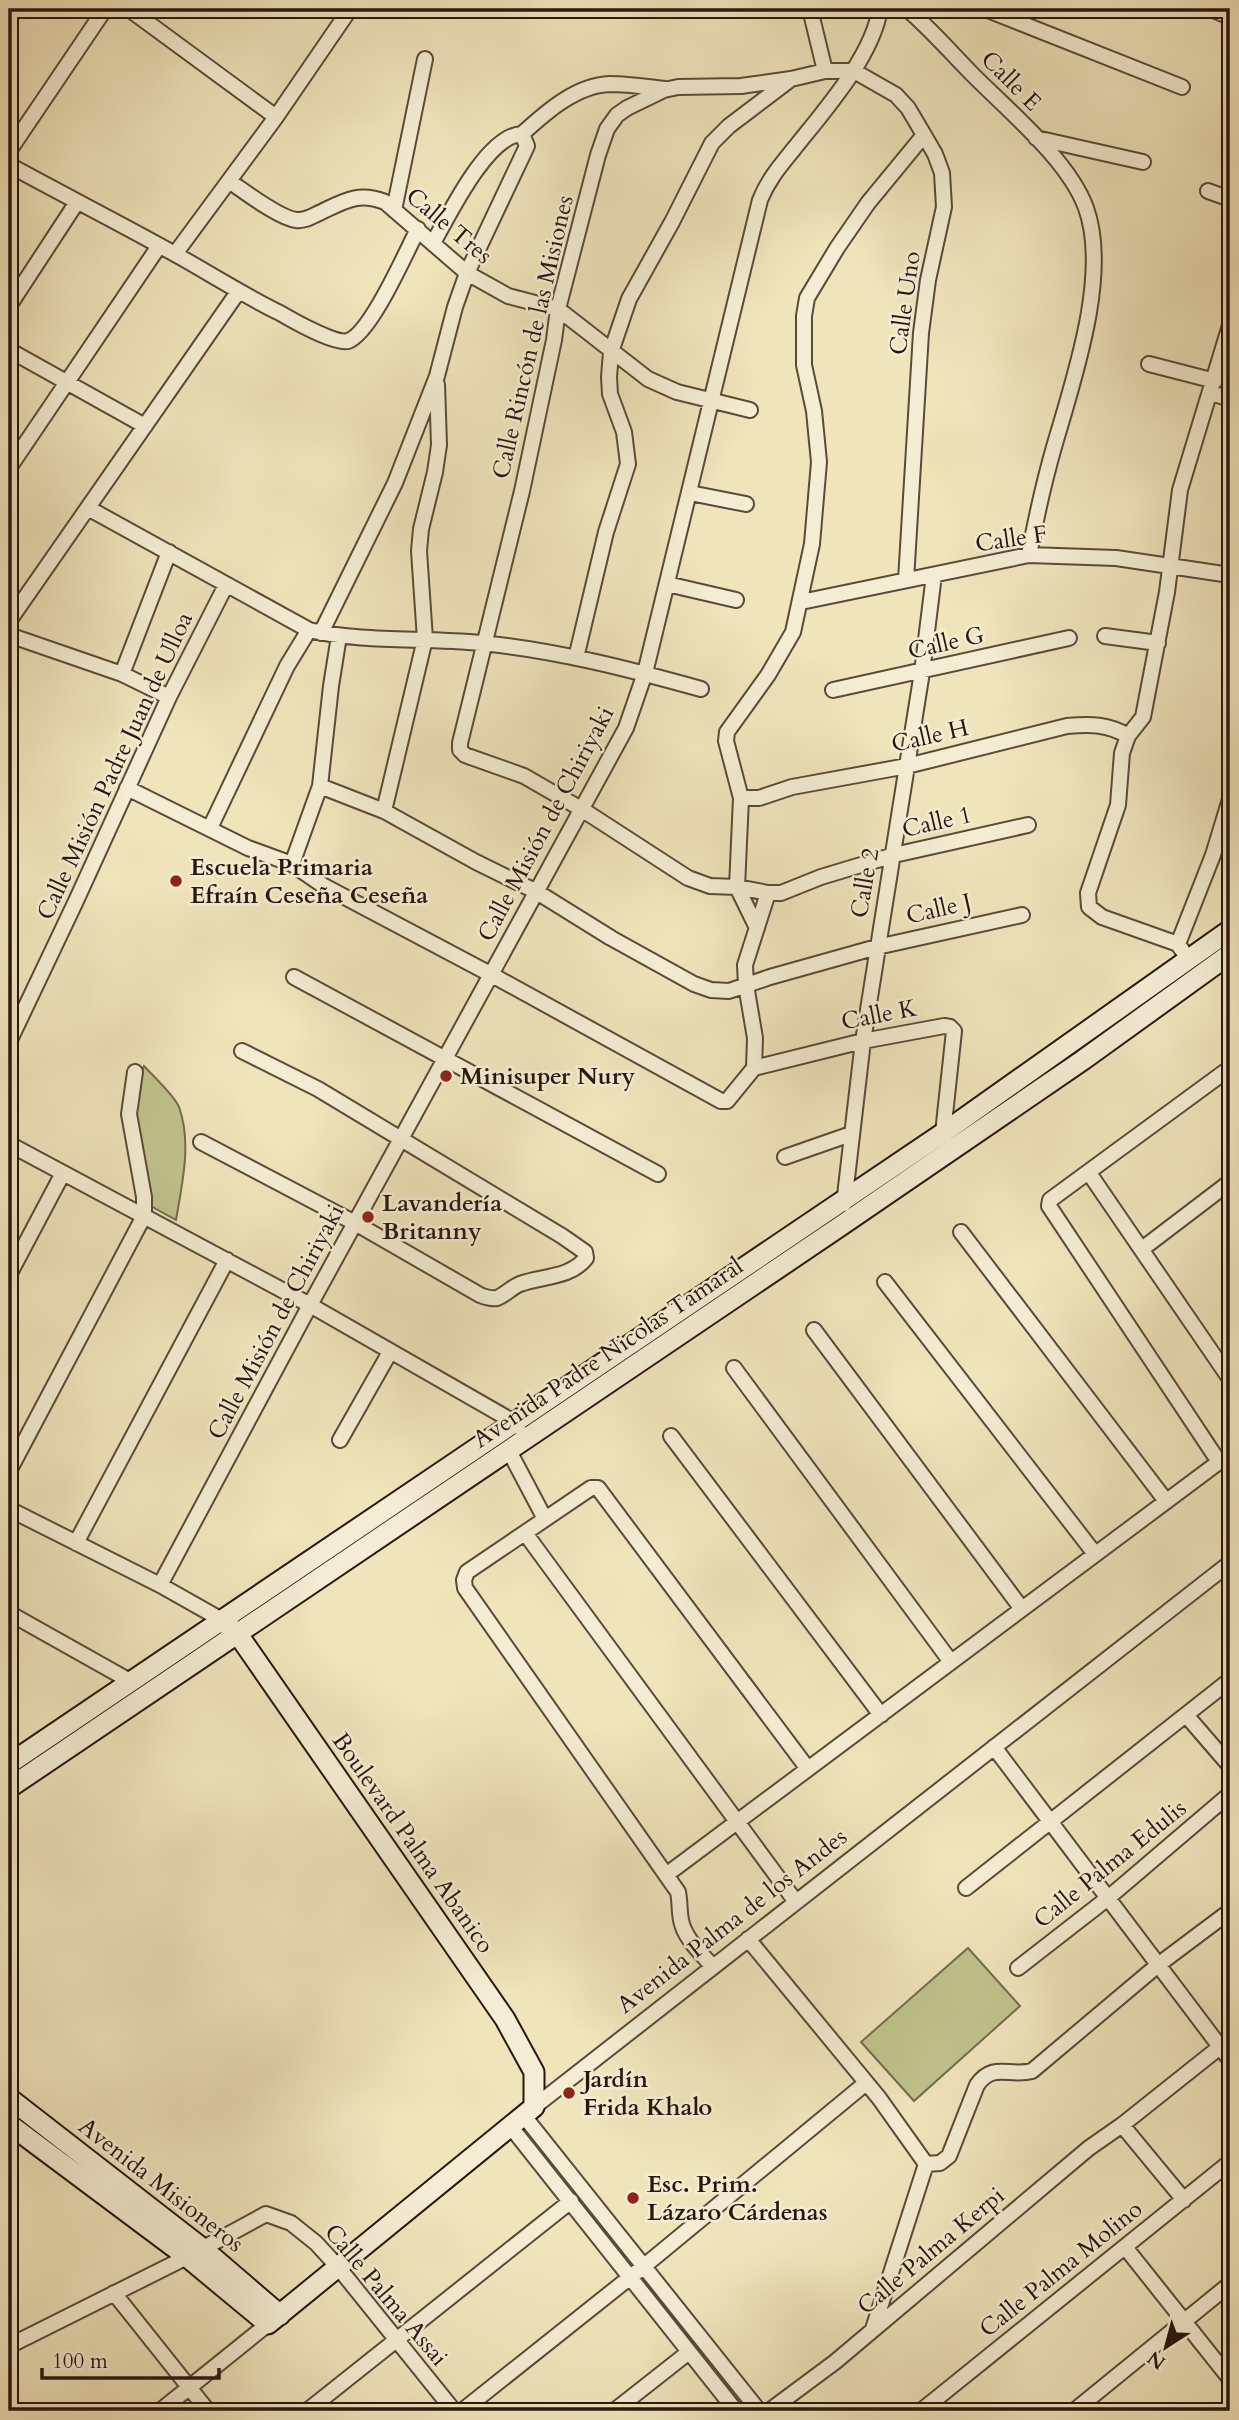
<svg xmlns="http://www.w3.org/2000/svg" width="1239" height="2420" font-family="Cardo,serif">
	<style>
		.green { fill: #c0c28c; stroke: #746c4e; stroke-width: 2 }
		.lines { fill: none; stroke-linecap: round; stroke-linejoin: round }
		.street-casing { stroke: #5a4a3a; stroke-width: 18 }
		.secondary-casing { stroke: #28160f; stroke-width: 23 }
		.street { stroke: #f5edd3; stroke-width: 14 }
		.secondary { stroke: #f5edd3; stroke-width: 19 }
		.poi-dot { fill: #8f2418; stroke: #f5edd3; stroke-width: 2.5 }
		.labels { text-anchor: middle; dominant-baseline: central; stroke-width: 5; stroke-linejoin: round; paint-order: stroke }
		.street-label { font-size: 24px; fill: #28160f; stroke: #f5edd3 }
		.poi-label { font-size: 24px; font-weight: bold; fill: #28160f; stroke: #f5edd3; text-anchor: start }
	</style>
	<rect width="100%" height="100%" fill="#f0e4bb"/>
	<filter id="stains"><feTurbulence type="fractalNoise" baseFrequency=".00286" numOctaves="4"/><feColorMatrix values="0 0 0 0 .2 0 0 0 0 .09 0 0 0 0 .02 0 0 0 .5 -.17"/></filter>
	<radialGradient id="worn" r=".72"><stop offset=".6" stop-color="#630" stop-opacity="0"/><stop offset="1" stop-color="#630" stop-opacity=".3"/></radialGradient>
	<path class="green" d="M 144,1066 C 153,1076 174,1095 179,1107 C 192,1143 182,1184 176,1220 L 151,1206 L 134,1113 L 135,1089 Z
		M 968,1948 L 1020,2006 L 914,2101 L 861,2042 Z"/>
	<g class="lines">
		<defs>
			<path id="street" d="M 129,9 L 276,117
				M 810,9 L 825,71
				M 907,9 C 931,29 952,54 974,76 C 1010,112 1069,161 1086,208 C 1110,275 1073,381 1054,447 C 1044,482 1036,518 1029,555
				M 985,9 L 1182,87
				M 1211,9 L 1230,17
				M 791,79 L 741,86 L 678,87 L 664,90 L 627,108 L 617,115 L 607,129 L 598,155 L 558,309 L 554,340 L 522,491 L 460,743 L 460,750 L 465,755 L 524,776 L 583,810 L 688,878 L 710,886 L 737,887 L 768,893 L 781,893 L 821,877 L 894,855 L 1028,825
				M 1036,138 L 1143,162
				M 9,151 L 105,9
				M 9,165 C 64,195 119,223 173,253 C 209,273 243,295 280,313 C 292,320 336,345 348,341 C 371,333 406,252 418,229
				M 229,181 C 244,191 279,218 296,220 C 304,221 311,217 317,214 C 343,202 357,191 385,202 L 467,273 L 508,296 L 558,309 L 648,379 L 677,392 L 750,410
				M 1208,191 L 1230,199
				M 394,210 L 425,59
				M 433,243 C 449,215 487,135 522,134 C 545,113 576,85 610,84 C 628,84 647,87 665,89
				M 175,254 L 276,117 L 350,9
				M 9,306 L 77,202
				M 9,350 L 145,426
				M 1149,364 L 1215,381
				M 1211,393 L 1230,399
				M 9,468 L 159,246
				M 690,493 L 746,504
				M 88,508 L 309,630 C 365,643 424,637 481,643 C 555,650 629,669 701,689
				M 667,584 L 736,600
				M 801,602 L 1029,555 L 1116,558 L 1230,575
				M 9,621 L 238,292
				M 321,633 L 395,483 L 437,376 L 455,307 L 467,273 L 527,146 L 522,134
				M 9,635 L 122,674 L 169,697
				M 1105,636 L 1158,643
				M 576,658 L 606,532 L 628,464 L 624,432 L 610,394 L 609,377 L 611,352 L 629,299 L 672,222 L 712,143 L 729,126 L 791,79 L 825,71 L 854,71 L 896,95 L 908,108 L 924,135 L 935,154 L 942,173 L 944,207 L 928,280 L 921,333 L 906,580
				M 122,674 L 169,552
				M 833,690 L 1069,638
				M 1230,764 L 1230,773
				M 320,786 L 384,811 L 476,862 L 537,892 L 611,938 L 694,984 L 711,990 L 729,991 L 770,977 L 877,947 L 1022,915
				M 127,788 L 248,848 L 292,864 L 324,886 L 492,975 L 721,1101 L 727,1101 L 754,1068 L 863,1041 L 944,1026 L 950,1027 L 954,1031 L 943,1133
				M 741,798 L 759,798 L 792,787 L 907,766 L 1067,726 C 1091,724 1108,724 1128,736
				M 384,811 L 425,639 L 419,551 L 421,529 L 435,472 L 439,445 L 437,384
				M 210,828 L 287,666 L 309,630
				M 292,864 L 320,786 L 331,686 L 339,636
				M 757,928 L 737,887 L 741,798 L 726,741 L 727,732 L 768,675 L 793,632 L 812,544 L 819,462 L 814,411 L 804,365 L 804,316 L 807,298 L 837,248 L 868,203 L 924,135
				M 1178,944 L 1102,917 L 1089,907 L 1088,893 L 1118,805 L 1122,753 L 1128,736 L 1143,717 L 1167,592 L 1180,490 L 1230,325
				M 1182,950 L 1178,944 L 1213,855 L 1230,799
				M 294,977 L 658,1174
				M 9,1042 L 76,901 L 169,697 L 226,585
				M 754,1068 L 755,1038 L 746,985 L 745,965 L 768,893
				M 201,1142 L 355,1223 L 480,1295 C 485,1297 491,1299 497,1298 C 505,1295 512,1287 520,1284 C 541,1276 571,1278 586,1258 L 585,1252 L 562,1236 L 318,1089 L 242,1051
				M 9,1144 L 310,1305 L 514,1422 L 518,1427
				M 785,1157 L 851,1134
				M 1089,1173 L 1230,1379
				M 844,1204 L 863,1041 L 922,672 L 934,575
				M 961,1232 L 1166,1501
				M 1142,1249 L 1230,1182
				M 9,1275 L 63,1173
				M 885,1282 L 1095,1554
				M 814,1330 L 1022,1609
				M 734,1368 L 951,1662
				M 671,1436 L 881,1715
				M 340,1440 L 390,1352
				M 508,1449 L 545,1519
				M 9,1471 L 144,1216 L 144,1197 L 129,1114 L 135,1072
				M 9,1509 L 160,1585 L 222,1620
				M 525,1533 L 796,1902
				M 76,1543 L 227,1260
				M 160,1585 L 310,1305 L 626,728 L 645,673 L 760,200 C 768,180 780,166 793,150 C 823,112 872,58 880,9
				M 9,1613 L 130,1681
				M 1186,1715 L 1230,1766
				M 994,1747 L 1230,2060
				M 666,1875 L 1219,1462 L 1049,1206 L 1050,1200 L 1230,1068
				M 966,1888 L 1230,1680
				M 748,1939 L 879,2098 L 926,2164
				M 713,1967 C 702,1954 684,1938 681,1920 C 679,1910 680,1901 678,1892 L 465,1588 L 464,1580 L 467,1572 L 591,1488 L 598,1488 L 808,1769
				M 1018,1968 L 1108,1898 L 1230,1794
				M 534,2107 L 1230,1563
				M 524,2116 L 759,2411
				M 1122,2125 L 1184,2200
				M 511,2127 L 736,2411
				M 926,2164 L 940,2163 L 949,2156 L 977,2085 C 993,2062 1009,2077 1032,2071 L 1158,1965 L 1230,1911
				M 1125,2247 L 1230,2379
				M 114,2293 L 208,2411
				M 873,2329 L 926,2164
				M 9,2346 L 187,2257 L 266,2214 L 291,2223 L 316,2243 L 338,2267 L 454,2411
				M 160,2411 L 268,2324
				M 307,2411 L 571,2201
				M 462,2411 L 643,2267 L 866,2083
				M 614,2411 L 689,2352
				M 769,2411 L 835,2362 L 1089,2148 L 1122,2125 L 1230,2039
				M 921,2411 L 1230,2162
				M 1074,2411 L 1230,2284
				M 1225,2411 L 1230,2407"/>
			<path id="secondary" d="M 9,1764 L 943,1133 L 1230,930
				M 9,1788 L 842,1225 L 1083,1060 L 1230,954
				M 9,2098 L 202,2248 L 280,2315
				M 9,2124 L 187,2257 L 268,2324 L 534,2107 L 534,2072 L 505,2019 L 237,1633 L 227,1625"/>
		</defs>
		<use href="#street" class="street-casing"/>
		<use href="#secondary" class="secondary-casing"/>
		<use href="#street" class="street"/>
		<use href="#secondary" class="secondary"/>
	</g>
	<g class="poi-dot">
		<circle cx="176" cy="881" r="7"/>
		<circle cx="446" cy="1076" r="7"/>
		<circle cx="368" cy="1217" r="7"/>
		<circle cx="569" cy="2093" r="7"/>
		<circle cx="633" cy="2198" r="7"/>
	</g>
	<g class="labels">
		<g class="street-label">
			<text transform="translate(1011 81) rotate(45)">Calle E</text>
			<text transform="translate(449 226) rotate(40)">Calle Tres</text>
			<text transform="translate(905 303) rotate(-82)">Calle Uno</text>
			<text transform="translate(533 337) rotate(-77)">Calle Rincón de las Misiones</text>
			<text transform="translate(1011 539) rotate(-8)">Calle F</text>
			<text transform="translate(946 643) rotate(-13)">Calle G</text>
			<text transform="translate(930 736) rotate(-13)">Calle H</text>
			<text transform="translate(115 766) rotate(-65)">Calle Misión Padre Juan de Ulloa</text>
			<text transform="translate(937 822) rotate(-13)">Calle 1</text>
			<text transform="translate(546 824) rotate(-62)">Calle Misión de Chiriyaki</text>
			<text transform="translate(865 883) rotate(-80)">Calle 2</text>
			<text transform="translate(939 909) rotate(-13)">Calle J</text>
			<text transform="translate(879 1015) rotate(-11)">Calle K</text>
			<text transform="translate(276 1322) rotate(-62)">Calle Misión de Chiriyaki</text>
			<text transform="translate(608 1353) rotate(-34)">Avenida Padre Nicolas Tamaral</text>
			<text transform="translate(413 1843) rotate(55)">Boulevard Palma Abanico</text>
			<text transform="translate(1110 1864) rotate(-39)">Calle Palma Edulis</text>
			<text transform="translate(732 1921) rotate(-38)">Avenida Palma de los Andes</text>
			<text transform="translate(161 2185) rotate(38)">Avenida Misioneros</text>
			<text transform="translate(931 2251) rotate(-40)">Calle Palma Kerpi</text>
			<text transform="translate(1061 2269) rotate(-39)">Calle Palma Molino</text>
			<text transform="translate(386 2295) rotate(50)">Calle Palma Assai</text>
		</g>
		<g class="poi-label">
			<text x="190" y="867">Escuela Primaria<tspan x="190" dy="28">Efraín Ceseña Ceseña</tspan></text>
			<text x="460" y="1076">Minisuper Nury</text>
			<text x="382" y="1203">Lavandería<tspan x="382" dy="28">Britanny</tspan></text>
			<text x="583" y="2079">Jardín<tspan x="583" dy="28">Frida Khalo</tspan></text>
			<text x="647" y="2184">Esc. Prim.<tspan x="647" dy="28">Lázaro Cárdenas</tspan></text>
		</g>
	</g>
	<rect width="1239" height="2420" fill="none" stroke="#f0e4bb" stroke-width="35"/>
	<rect x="10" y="10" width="1218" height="2399" fill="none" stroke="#28160f" stroke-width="3.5"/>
	<rect x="18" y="18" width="1204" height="2385" fill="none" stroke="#28160f" stroke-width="2"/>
	<g transform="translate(1166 2347) rotate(216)" stroke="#f5edd3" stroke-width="5" paint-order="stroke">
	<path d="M0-5L12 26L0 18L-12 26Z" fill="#28160f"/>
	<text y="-10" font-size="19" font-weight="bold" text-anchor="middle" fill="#28160f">N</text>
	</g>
	<path d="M42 2368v10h177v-10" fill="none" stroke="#28160f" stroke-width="3.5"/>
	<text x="52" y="2368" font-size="21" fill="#28160f" stroke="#f5edd3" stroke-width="5" paint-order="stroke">100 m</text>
	<rect width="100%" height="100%" filter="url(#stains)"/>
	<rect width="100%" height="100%" fill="url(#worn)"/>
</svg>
